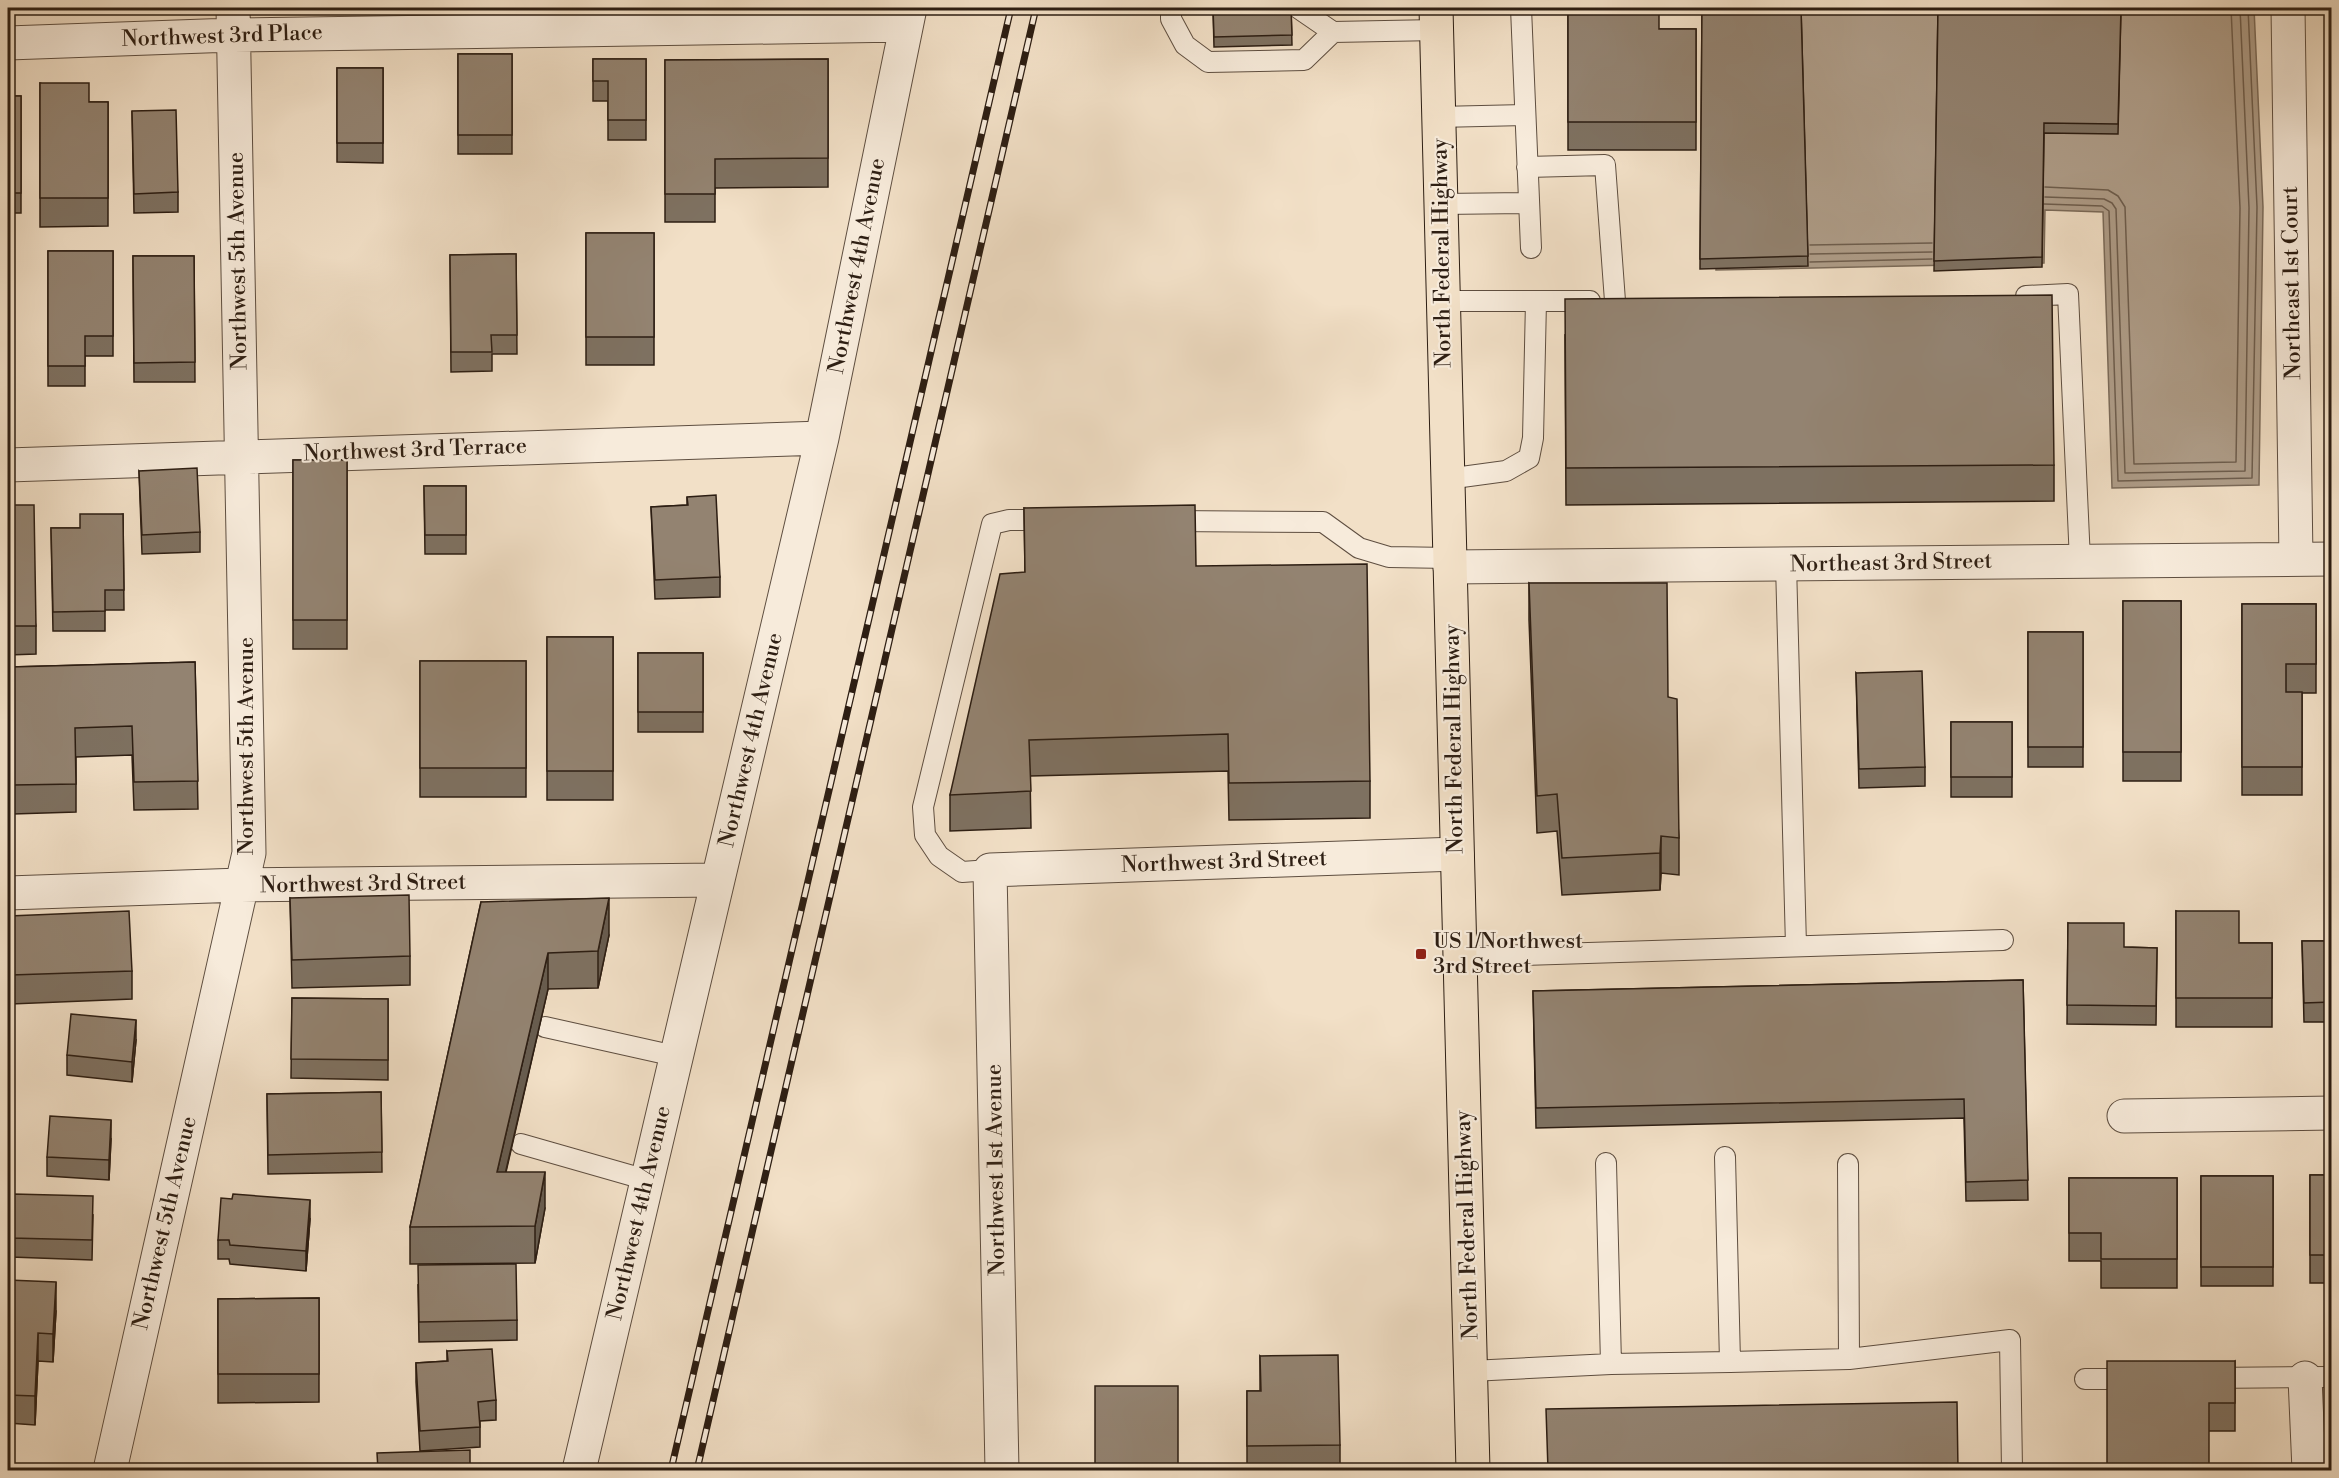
<svg xmlns="http://www.w3.org/2000/svg" width="2339" height="1478" font-family="'Libre Bodoni',serif">
	<style>
		.water { fill: #af9e8a; stroke: #7b6b5a; stroke-width: 1.5 }
		.lines { fill: none; stroke-linecap: round; stroke-linejoin: round }
		.shore { stroke: #6e5e4e; stroke-width: 1.5 }
		.service-casing { stroke: #5e4e40; stroke-width: 22 }
		.minor-casing { stroke: #5e4e40; stroke-width: 35 }
		.primary-casing { stroke: #2d1e13; stroke-width: 35 }
		.service { stroke: #f7ebdb; stroke-width: 20 }
		.minor { stroke: #f7ebdb; stroke-width: 33 }
		.primary { stroke: #f2e0c7; stroke-width: 33 }
		.rail-casing { stroke: #2d1e13; stroke-width: 7 }
		.rail { stroke: #f7ebdb; stroke-width: 4.5; stroke-dasharray: 14; stroke-linecap: butt }
		.wall { fill: #7e7161; stroke: #2d1e13; stroke-width: 1.5 }
		.shaded-wall { fill: #675c4f; stroke: #2d1e13; stroke-width: 1.5 }
		.building { fill: #938371; stroke: #2d1e13; stroke-width: 1.5 }
		.poi-dot { fill: #8f2418; stroke: #f7ebdb; stroke-width: 2 }
		.labels { text-anchor: middle; dominant-baseline: central; stroke-width: 4.5; stroke-linejoin: round; paint-order: stroke }
		.street-label { font-size: 22px; fill: #2d1e13; stroke: #f7ebdb }
		.poi-label { font-size: 22px; fill: #2d1e13; stroke: #f7ebdb; text-anchor: start }
	</style>
	<rect width="100%" height="100%" fill="#f2e0c7"/>
	<filter id="stains"><feTurbulence type="fractalNoise" baseFrequency=".00333" numOctaves="4"/><feColorMatrix values="0 0 0 0 .2 0 0 0 0 .09 0 0 0 0 .02 0 0 0 .5 -.17"/></filter>
	<radialGradient id="worn" r=".72"><stop offset=".6" stop-color="#630" stop-opacity="0"/><stop offset="1" stop-color="#630" stop-opacity=".3"/></radialGradient>
	<path class="water" d="M 1724,8 L 2254,8 L 2263,207 L 2259,485 L 2112,488 L 2103,212 L 2045,210 L 2044,263 L 1716,270 Z"/>
	<g class="lines">
		<path class="shore" d="M 2045,187 L 2108,190 L 2118,196 L 2125,207 L 2134,464 L 2236,462 L 2240,208 L 2231,8
			M 2045,197 L 2104,199 L 2112,203 L 2116,209 L 2125,473 L 2245,471 L 2249,208 L 2240,8
			M 2044,204 L 2102,206 L 2109,211 L 2118,481 L 2252,478 L 2257,207 L 2248,8
			M 1810,245 L 1932,243
			M 1810,254 L 1932,252
			M 1810,262 L 1932,259"/>
		<defs>
			<path id="service" d="M 1171,8 L 1171,19 L 1185,45 L 1208,62 L 1304,60 L 1333,32 L 1437,30
				M 1298,8 L 1333,32
				M 1521,8 L 1531,248
				M 1438,117 L 1525,115
				M 1527,167 L 1605,165 L 1615,301
				M 1441,204 L 1529,203
				M 2026,296 L 2068,294 L 2080,561
				M 1443,301 L 1590,301
				M 1447,479 L 1506,471 L 1529,458 L 1533,438 L 1536,301
				M 1169,521 L 1323,522 L 1359,548 L 1389,557 L 1449,558
				M 1786,564 L 1796,946
				M 990,870 L 962,872 L 939,856 L 925,835 L 923,807 L 992,524 L 1009,520 L 1049,520
				M 1460,957 L 2003,940
				M 545,1027 L 675,1056
				M 521,1144 L 647,1180
				M 1606,1163 L 1611,1364
				M 1848,1164 L 1849,1359
				M 1730,1362 L 1849,1359 L 2010,1340 L 2012,1470
				M 1471,1371 L 1611,1364 L 1730,1362 L 1725,1157
				M 2208,1378 L 2332,1377
				M 2085,1379 L 2134,1379"/>
			<path id="minor" d="M 2288,8 L 2296,559
				M 8,43 L 233,35 L 905,25
				M 8,465 L 822,438
				M 1450,567 L 2332,559
				M 8,893 L 241,885 L 718,880
				M 2124,1116 L 2332,1113
				M 2305,1378 L 2309,1470
				M 110,1470 L 249,853 L 233,8
				M 579,1470 L 822,438 L 910,8
				M 1002,1470 L 990,870 L 1457,854"/>
			<path id="primary" d="M 1436,8 L 1473,1470"/>
		</defs>
		<use href="#service" class="service-casing"/>
		<use href="#minor" class="minor-casing"/>
		<use href="#primary" class="primary-casing"/>
		<use href="#service" class="service"/>
		<use href="#minor" class="minor"/>
		<use href="#primary" class="primary"/>
		<defs>
			<path id="rail" d="M 671,1470 L 1011,8
				M 697,1470 L 1036,8"/>
		</defs>
		<use href="#rail" class="rail-casing"/>
		<use href="#rail" class="rail"/>
	</g>
	<path class="wall" d="M 1213,8 L 1291,8 L 1292,45 L 1214,47 Z
		M 1568,8 L 1659,29 L 1696,29 L 1696,150 L 1568,150 Z
		M 1702,8 L 1801,8 L 1808,266 L 1700,269 Z
		M 1938,8 L 2121,8 L 2118,134 L 2044,133 L 2042,267 L 1934,271 Z
		M 458,54 L 512,54 L 512,154 L 458,154 Z
		M 593,59 L 646,59 L 646,140 L 608,140 L 608,101 L 593,101 Z
		M 828,59 L 828,187 L 715,188 L 715,222 L 665,222 L 665,60 Z
		M 337,68 L 383,68 L 383,163 L 337,162 Z
		M 40,83 L 89,102 L 108,102 L 108,226 L 40,227 Z
		M 8,96 L 21,96 L 21,213 L 8,213 Z
		M 132,111 L 178,192 L 178,212 L 134,213 Z
		M 586,233 L 654,233 L 654,365 L 586,365 Z
		M 48,251 L 113,251 L 113,356 L 85,356 L 85,386 L 48,386 Z
		M 516,254 L 517,354 L 492,354 L 492,371 L 451,372 L 450,255 Z
		M 133,256 L 194,256 L 195,382 L 134,382 Z
		M 1565,335 L 2054,465 L 2054,501 L 1566,505 Z
		M 293,460 L 347,460 L 347,649 L 293,649 Z
		M 139,471 L 200,532 L 200,552 L 142,554 Z
		M 424,486 L 466,486 L 466,554 L 425,554 Z
		M 687,497 L 720,577 L 720,597 L 655,599 L 651,507 L 687,505 Z
		M 8,505 L 36,626 L 36,654 L 8,655 Z
		M 1024,508 L 1196,566 L 1370,781 L 1370,818 L 1229,820 L 1228,771 L 1030,776 L 1031,828 L 950,831 L 950,795 L 1025,572 Z
		M 123,514 L 124,610 L 105,610 L 105,631 L 53,631 L 51,528 L 80,528 Z
		M 1529,583 L 1668,697 L 1679,838 L 1679,875 L 1661,873 L 1660,890 L 1562,895 L 1557,831 L 1537,833 L 1529,620 Z
		M 2123,601 L 2181,601 L 2181,781 L 2123,781 Z
		M 2242,604 L 2316,604 L 2316,693 L 2302,693 L 2302,795 L 2242,795 Z
		M 2028,632 L 2083,632 L 2083,767 L 2028,767 Z
		M 547,637 L 613,637 L 613,800 L 547,800 Z
		M 638,653 L 703,653 L 703,732 L 638,732 Z
		M 420,661 L 526,661 L 526,797 L 420,797 Z
		M 195,662 L 198,809 L 134,810 L 132,755 L 76,757 L 76,812 L 13,814 L 10,667 Z
		M 1856,673 L 1925,767 L 1925,786 L 1859,788 Z
		M 1951,722 L 2012,722 L 2012,797 L 1951,797 Z
		M 290,898 L 410,956 L 410,985 L 292,988 Z
		M 481,902 L 609,935 L 598,988 L 548,989 L 506,1172 L 545,1208 L 535,1263 L 410,1264 L 410,1227 Z
		M 2176,911 L 2239,943 L 2272,943 L 2272,1027 L 2176,1027 Z
		M 9,916 L 132,971 L 132,999 L 11,1004 L 9,944 Z
		M 2068,923 L 2124,947 L 2157,948 L 2156,1025 L 2067,1024 Z
		M 2302,941 L 2331,941 L 2331,1022 L 2304,1022 Z
		M 2023,980 L 2028,1200 L 1966,1201 L 1964,1118 L 1536,1128 L 1533,991 Z
		M 292,998 L 388,999 L 388,1080 L 291,1078 Z
		M 136,1040 L 132,1082 L 67,1075 L 67,1055 Z
		M 381,1092 L 382,1172 L 268,1174 L 267,1094 Z
		M 111,1139 L 109,1180 L 47,1176 L 47,1157 Z
		M 2310,1175 L 2331,1175 L 2331,1283 L 2310,1283 Z
		M 2201,1176 L 2273,1176 L 2273,1286 L 2201,1286 Z
		M 2069,1178 L 2177,1178 L 2177,1288 L 2101,1288 L 2101,1261 L 2069,1261 Z
		M 93,1215 L 92,1260 L 11,1257 L 11,1238 Z
		M 310,1219 L 306,1271 L 230,1264 L 229,1259 L 218,1259 L 218,1240 Z
		M 8,1280 L 56,1311 L 53,1362 L 38,1361 L 35,1425 L 8,1423 Z
		M 418,1285 L 517,1320 L 517,1340 L 419,1342 Z
		M 319,1298 L 319,1402 L 218,1403 L 218,1299 Z
		M 447,1351 L 496,1400 L 496,1420 L 480,1421 L 480,1447 L 420,1451 L 416,1382 L 416,1363 L 447,1361 Z
		M 1260,1356 L 1340,1445 L 1340,1470 L 1247,1470 L 1247,1391 L 1260,1391 Z
		M 2235,1361 L 2235,1431 L 2209,1431 L 2107,1470 Z"/>
	<path class="shaded-wall" d="M 1661,836 L 1661,873 L 1660,890 L 1660,853 Z
		M 609,898 L 609,935 L 598,988 L 598,951 Z
		M 548,953 L 548,989 L 497,1209 L 497,1172 Z
		M 136,1020 L 136,1040 L 132,1082 L 132,1062 Z
		M 111,1120 L 111,1139 L 109,1180 L 109,1160 Z
		M 545,1172 L 545,1208 L 535,1263 L 535,1226 Z
		M 310,1200 L 310,1219 L 306,1271 L 306,1251 Z
		M 56,1282 L 56,1311 L 53,1362 L 53,1334 Z
		M 38,1333 L 38,1361 L 35,1425 L 35,1396 Z"/>
	<path class="building" d="M 1213,8 L 1291,8 L 1292,35 L 1214,37 Z
		M 1568,8 L 1659,8 L 1659,29 L 1696,29 L 1696,122 L 1568,122 Z
		M 1702,8 L 1801,8 L 1808,256 L 1700,259 Z
		M 1938,8 L 2121,8 L 2118,124 L 2044,123 L 2042,257 L 1934,261 Z
		M 458,54 L 512,54 L 512,135 L 458,135 Z
		M 593,59 L 646,59 L 646,120 L 608,120 L 608,81 L 593,81 Z
		M 828,59 L 828,158 L 715,159 L 715,194 L 665,194 L 665,60 Z
		M 337,68 L 383,68 L 383,143 L 337,143 Z
		M 40,83 L 89,83 L 89,102 L 108,102 L 108,198 L 40,198 Z
		M 8,96 L 21,96 L 21,193 L 8,193 Z
		M 176,110 L 178,192 L 134,194 L 132,111 Z
		M 586,233 L 654,233 L 654,337 L 586,337 Z
		M 48,251 L 113,251 L 113,336 L 85,336 L 85,366 L 48,366 Z
		M 516,254 L 517,335 L 491,335 L 492,352 L 451,352 L 450,255 Z
		M 133,256 L 194,256 L 195,362 L 134,363 Z
		M 2052,295 L 2054,465 L 1566,468 L 1565,299 Z
		M 293,460 L 347,460 L 347,620 L 293,620 Z
		M 197,468 L 200,532 L 142,535 L 139,471 Z
		M 424,486 L 466,486 L 466,535 L 425,535 Z
		M 716,495 L 720,577 L 655,580 L 651,507 L 688,505 L 687,497 Z
		M 8,505 L 34,505 L 36,626 L 8,626 Z
		M 1195,505 L 1196,566 L 1367,564 L 1370,781 L 1229,783 L 1228,734 L 1029,740 L 1031,791 L 950,795 L 1000,574 L 1025,572 L 1024,508 Z
		M 80,514 L 123,514 L 124,590 L 105,590 L 105,611 L 53,612 L 51,528 L 80,528 Z
		M 1529,583 L 1667,583 L 1668,697 L 1677,699 L 1679,838 L 1661,836 L 1660,853 L 1562,858 L 1557,794 L 1537,796 Z
		M 2123,601 L 2181,601 L 2181,752 L 2123,752 Z
		M 2242,604 L 2316,604 L 2316,664 L 2286,664 L 2286,692 L 2302,692 L 2302,767 L 2242,767 Z
		M 2028,632 L 2083,632 L 2083,747 L 2028,747 Z
		M 547,637 L 613,637 L 613,771 L 547,771 Z
		M 638,653 L 703,653 L 703,712 L 638,712 Z
		M 420,661 L 526,661 L 526,768 L 420,768 Z
		M 195,662 L 198,781 L 134,782 L 132,726 L 75,728 L 76,784 L 13,785 L 10,667 Z
		M 1922,671 L 1925,767 L 1859,769 L 1856,673 Z
		M 1951,722 L 2012,722 L 2012,777 L 1951,777 Z
		M 409,895 L 410,956 L 292,960 L 290,898 Z
		M 609,898 L 598,951 L 548,953 L 497,1172 L 545,1172 L 535,1226 L 410,1227 L 481,902 Z
		M 129,911 L 132,971 L 11,975 L 9,916 Z
		M 2176,911 L 2239,911 L 2239,943 L 2272,943 L 2272,998 L 2176,998 Z
		M 2068,923 L 2124,923 L 2124,947 L 2157,948 L 2156,1006 L 2067,1005 Z
		M 2302,941 L 2331,941 L 2331,1002 L 2304,1003 Z
		M 2023,980 L 2028,1180 L 1966,1182 L 1964,1099 L 1536,1108 L 1533,991 Z
		M 292,998 L 388,999 L 388,1060 L 291,1059 Z
		M 71,1014 L 136,1020 L 132,1062 L 67,1055 Z
		M 381,1092 L 382,1152 L 268,1155 L 267,1094 Z
		M 50,1116 L 111,1120 L 109,1160 L 47,1157 Z
		M 2310,1175 L 2331,1175 L 2331,1255 L 2310,1255 Z
		M 2201,1176 L 2273,1176 L 2273,1267 L 2201,1267 Z
		M 2069,1178 L 2177,1178 L 2177,1259 L 2101,1259 L 2101,1233 L 2069,1233 Z
		M 13,1194 L 93,1196 L 92,1240 L 11,1238 Z
		M 233,1194 L 310,1200 L 306,1251 L 230,1245 L 229,1240 L 218,1240 L 221,1198 L 232,1199 Z
		M 516,1264 L 517,1320 L 419,1322 L 418,1265 Z
		M 8,1280 L 56,1282 L 53,1334 L 38,1333 L 35,1396 L 8,1395 Z
		M 319,1298 L 319,1374 L 218,1374 L 218,1299 Z
		M 492,1349 L 496,1400 L 478,1402 L 480,1427 L 420,1431 L 416,1363 L 448,1361 L 447,1351 Z
		M 1338,1355 L 1340,1445 L 1247,1446 L 1247,1391 L 1261,1391 L 1260,1356 Z
		M 2107,1361 L 2235,1361 L 2235,1403 L 2209,1403 L 2209,1470 L 2107,1470 Z
		M 1095,1386 L 1178,1386 L 1178,1470 L 1095,1470 Z
		M 1957,1402 L 1958,1470 L 1548,1470 L 1546,1409 Z
		M 470,1450 L 470,1470 L 378,1470 L 377,1453 Z"/>
	<rect class="poi-dot" x="1415" y="948" width="12" height="12" rx="3"/>
	<g class="labels">
		<g class="street-label">
			<text transform="translate(222 36) rotate(-2)">Northwest 3rd Place</text>
			<text transform="translate(1442 253) rotate(-91)">North Federal Highway</text>
			<text transform="translate(238 261) rotate(-91)">Northwest 5th Avenue</text>
			<text transform="translate(857 266) rotate(-79)">Northwest 4th Avenue</text>
			<text transform="translate(2292 283) rotate(-91)">Northeast 1st Court</text>
			<text transform="translate(415 450) rotate(-2)">Northwest 3rd Terrace</text>
			<text transform="translate(1891 563) rotate(-1)">Northeast 3rd Street</text>
			<text transform="translate(1454 739) rotate(-91)">North Federal Highway</text>
			<text transform="translate(751 740) rotate(-77)">Northwest 4th Avenue</text>
			<text transform="translate(246 746) rotate(-90)">Northwest 5th Avenue</text>
			<text transform="translate(1224 862) rotate(-2)">Northwest 3rd Street</text>
			<text transform="translate(363 884) rotate(-1)">Northwest 3rd Street</text>
			<text transform="translate(996 1170) rotate(-91)">Northwest 1st Avenue</text>
			<text transform="translate(639 1213) rotate(-77)">Northwest 4th Avenue</text>
			<text transform="translate(165 1223) rotate(-77)">Northwest 5th Avenue</text>
			<text transform="translate(1467 1225) rotate(-92)">North Federal Highway</text>
		</g>
		<g class="poi-label">
			<text x="1433" y="941">US 1/Northwest<tspan x="1433" dy="25">3rd Street</tspan></text>
		</g>
	</g>
	<rect width="2339" height="1478" fill="none" stroke="#f2e0c7" stroke-width="30"/>
	<rect x="9" y="9" width="2321" height="1460" fill="none" stroke="#2d1e13" stroke-width="3"/>
	<rect x="15" y="15" width="2309" height="1448" fill="none" stroke="#2d1e13" stroke-width="1.5"/>
	<rect width="100%" height="100%" filter="url(#stains)"/>
	<rect width="100%" height="100%" fill="url(#worn)"/>
</svg>
